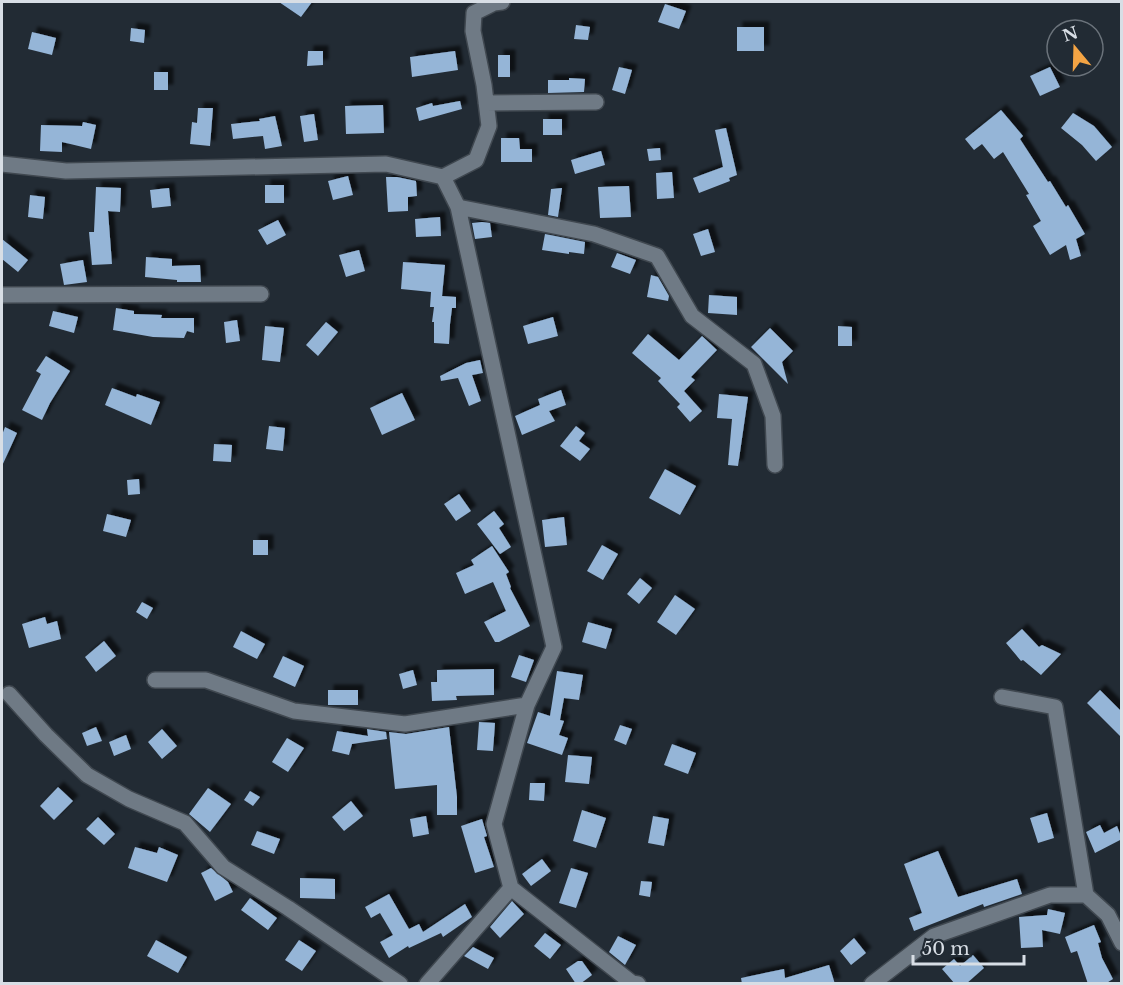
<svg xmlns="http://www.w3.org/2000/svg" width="1123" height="985" font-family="'Libre Baskerville',serif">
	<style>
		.building { fill: #95b5d7; filter: url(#shadow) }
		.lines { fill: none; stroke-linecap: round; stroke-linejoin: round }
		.street-casing { stroke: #404850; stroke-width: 18 }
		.street { stroke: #6f7a85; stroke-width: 15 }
	</style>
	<defs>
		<filter id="shadow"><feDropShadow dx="5.5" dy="-5.5" stdDeviation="1.5" flood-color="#0009"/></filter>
	</defs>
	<rect width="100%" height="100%" fill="#222b34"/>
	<path class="building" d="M 279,2 L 312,2 L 301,17 Z
		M 665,4 L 686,11 L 679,29 L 658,22 Z
		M 576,25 L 590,27 L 588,40 L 574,39 Z
		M 737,27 L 764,27 L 764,51 L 737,51 Z
		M 131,28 L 145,30 L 144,43 L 130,41 Z
		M 32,32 L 56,38 L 52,55 L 28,49 Z
		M 308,51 L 323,51 L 323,65 L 307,66 Z
		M 455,51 L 458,70 L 412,77 L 410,57 Z
		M 498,55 L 510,55 L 510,77 L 498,77 Z
		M 619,67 L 632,70 L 625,94 L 612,90 Z
		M 1050,67 L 1060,87 L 1040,96 L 1030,76 Z
		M 154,72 L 168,72 L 168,90 L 154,90 Z
		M 569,78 L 585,79 L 584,92 L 548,93 L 548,80 L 569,80 Z
		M 460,101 L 462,109 L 419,121 L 416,108 L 432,103 L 433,106 Z
		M 383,105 L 384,133 L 346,134 L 345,106 Z
		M 198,108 L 213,108 L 210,146 L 190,144 L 192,122 L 197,123 Z
		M 1001,110 L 1023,136 L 1020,139 L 1048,182 L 1050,181 L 1066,207 L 1068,205 L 1085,234 L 1076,239 L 1081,256 L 1070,260 L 1066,245 L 1050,255 L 1033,226 L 1041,221 L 1026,195 L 1029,194 L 1003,152 L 994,159 L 982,144 L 974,150 L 965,139 Z
		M 1073,113 L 1094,126 L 1112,147 L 1096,161 L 1082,145 L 1061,128 Z
		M 314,114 L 318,140 L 304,142 L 300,116 Z
		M 275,116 L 282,146 L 265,149 L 263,136 L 233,139 L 231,124 L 260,121 L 259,119 Z
		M 543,119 L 562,119 L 562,135 L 543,135 Z
		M 83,122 L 96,125 L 91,149 L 62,142 L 62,152 L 40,151 L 41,125 L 82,126 Z
		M 726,128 L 737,175 L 729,178 L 730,181 L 699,193 L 693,178 L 723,167 L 715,130 Z
		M 501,138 L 519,138 L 520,149 L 532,149 L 532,162 L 501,162 Z
		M 660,148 L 661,160 L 649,161 L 647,149 Z
		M 601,151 L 605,165 L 575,174 L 571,160 Z
		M 672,172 L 674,198 L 657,199 L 656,173 Z
		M 348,176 L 353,195 L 333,200 L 328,181 Z
		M 386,177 L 397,177 L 416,181 L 417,196 L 408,197 L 408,211 L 388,212 Z
		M 265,185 L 284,185 L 284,203 L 265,203 Z
		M 629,186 L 631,217 L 600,218 L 598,187 Z
		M 96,187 L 121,188 L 120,212 L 108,211 L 112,264 L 92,265 L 89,232 L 94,232 Z
		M 169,188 L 171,206 L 152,208 L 150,190 Z
		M 562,188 L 558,217 L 548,215 L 551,189 Z
		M 30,195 L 45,197 L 43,219 L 28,217 Z
		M 440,217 L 441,236 L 416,237 L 415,219 Z
		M 278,220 L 286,235 L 267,245 L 258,230 Z
		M 482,222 L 490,223 L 492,237 L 475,239 L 472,223 Z
		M 708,229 L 715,252 L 701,256 L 693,234 Z
		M 545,234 L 585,242 L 584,254 L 569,252 L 569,254 L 542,250 Z
		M 2,239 L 28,260 L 18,272 L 2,259 Z
		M 359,250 L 365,271 L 346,277 L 339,255 Z
		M 617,253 L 636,260 L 630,274 L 611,267 Z
		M 146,257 L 172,259 L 172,266 L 200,265 L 201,282 L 177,282 L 177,280 L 145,277 Z
		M 83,260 L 87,282 L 64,285 L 60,264 Z
		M 403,262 L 445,265 L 442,296 L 456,297 L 456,308 L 452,308 L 450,324 L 449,344 L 434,343 L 434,322 L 432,322 L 434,307 L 430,307 L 431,292 L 401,289 Z
		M 651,275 L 658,277 L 669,296 L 668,301 L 647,297 Z
		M 709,295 L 737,297 L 737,315 L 708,313 Z
		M 116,308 L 134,311 L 134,314 L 162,315 L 161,318 L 194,318 L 194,333 L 187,331 L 184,338 L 153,337 L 113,330 Z
		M 53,311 L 78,317 L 74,333 L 49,326 Z
		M 553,317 L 558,336 L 528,344 L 523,326 Z
		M 237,320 L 240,341 L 226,343 L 224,322 Z
		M 326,322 L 338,332 L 318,356 L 306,345 Z
		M 265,326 L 284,328 L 280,362 L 262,360 Z
		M 838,326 L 852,327 L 852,346 L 838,346 Z
		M 770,328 L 793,351 L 782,362 L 788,384 L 751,347 Z
		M 648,334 L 679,360 L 702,336 L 717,350 L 691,377 L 695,380 L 684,391 L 702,411 L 690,422 L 677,407 L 680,404 L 658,381 L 661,378 L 632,353 Z
		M 46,356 L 70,371 L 50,403 L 42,420 L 22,410 L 41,374 L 36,371 Z
		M 480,360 L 483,373 L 472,375 L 481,401 L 469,406 L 458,378 L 441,381 L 440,376 L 466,363 Z
		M 112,388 L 136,397 L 137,394 L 160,402 L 151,425 L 105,405 Z
		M 561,390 L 566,405 L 549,411 L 555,421 L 522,435 L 515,416 L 540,405 L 538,399 Z
		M 402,393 L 415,420 L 382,435 L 370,408 Z
		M 719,394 L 748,397 L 738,466 L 728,465 L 732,419 L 717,418 Z
		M 269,426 L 285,428 L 283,451 L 266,449 Z
		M 576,426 L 585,433 L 579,441 L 590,449 L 580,461 L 560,446 Z
		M 5,427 L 17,433 L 2,466 L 2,435 Z
		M 214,444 L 232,445 L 231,462 L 213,461 Z
		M 665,469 L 696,486 L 680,515 L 649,498 Z
		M 139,479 L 140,494 L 128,495 L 127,480 Z
		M 459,494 L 471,511 L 456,521 L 444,504 Z
		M 494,511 L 504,524 L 499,528 L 511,547 L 500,554 L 477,524 Z
		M 107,514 L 131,520 L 126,537 L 103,531 Z
		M 564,517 L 567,545 L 545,547 L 542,520 Z
		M 253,540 L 268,540 L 268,555 L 253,555 Z
		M 602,545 L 618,554 L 603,580 L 587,571 Z
		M 492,546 L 509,572 L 506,574 L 511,587 L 510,588 L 530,626 L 499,642 L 495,642 L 484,622 L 506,611 L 493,582 L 465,594 L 456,573 L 474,565 L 471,560 Z
		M 640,578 L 652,588 L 639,604 L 627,594 Z
		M 675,595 L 695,609 L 676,635 L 657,622 Z
		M 142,602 L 153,608 L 147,619 L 136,612 Z
		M 45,617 L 47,624 L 57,621 L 61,639 L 29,648 L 22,624 Z
		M 588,622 L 612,629 L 606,649 L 582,642 Z
		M 1022,629 L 1039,647 L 1042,645 L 1061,654 L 1041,675 L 1023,660 L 1021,661 L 1006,643 Z
		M 241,631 L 265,644 L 257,659 L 233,647 Z
		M 104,641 L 116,656 L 96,672 L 85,657 Z
		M 519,655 L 534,660 L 526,682 L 511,677 Z
		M 283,656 L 304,666 L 295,687 L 273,677 Z
		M 494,669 L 494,695 L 456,696 L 457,700 L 432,701 L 431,682 L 437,682 L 437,670 Z
		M 413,670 L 417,685 L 403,689 L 399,674 Z
		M 557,671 L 583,675 L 579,700 L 564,698 L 560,720 L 564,721 L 559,735 L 568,738 L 562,755 L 527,743 L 538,712 L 550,716 Z
		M 328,690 L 358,690 L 358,705 L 328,705 Z
		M 1100,690 L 1122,712 L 1122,738 L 1087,703 Z
		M 479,722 L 495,723 L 493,751 L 477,750 Z
		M 620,725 L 632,729 L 626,745 L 614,740 Z
		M 96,727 L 102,741 L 87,746 L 82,733 Z
		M 449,727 L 457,797 L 457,815 L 437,815 L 437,785 L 395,789 L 389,732 L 406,734 Z
		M 162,729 L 177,746 L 162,759 L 148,742 Z
		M 367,729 L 386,732 L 387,739 L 352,744 L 349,755 L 332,751 L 337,731 L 368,736 Z
		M 126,735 L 131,749 L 114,756 L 109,742 Z
		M 287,738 L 304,748 L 288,772 L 272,762 Z
		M 672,744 L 696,753 L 688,774 L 664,765 Z
		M 568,755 L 592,757 L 589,784 L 565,782 Z
		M 530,783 L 545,783 L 544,801 L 529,800 Z
		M 58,787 L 73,801 L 54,820 L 40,806 Z
		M 208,788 L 231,804 L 210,832 L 189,814 Z
		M 250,791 L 260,797 L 253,806 L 244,800 Z
		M 351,801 L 363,816 L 344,831 L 332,817 Z
		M 582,810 L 606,818 L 596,848 L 573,841 Z
		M 1047,813 L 1054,838 L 1038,843 L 1030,818 Z
		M 426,816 L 429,834 L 413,837 L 410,819 Z
		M 653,816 L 669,819 L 664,846 L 648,843 Z
		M 98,817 L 115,834 L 104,845 L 86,829 Z
		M 482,819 L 487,836 L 484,837 L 494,867 L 475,873 L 461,826 Z
		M 1100,825 L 1104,833 L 1117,826 L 1122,839 L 1095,853 L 1086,832 Z
		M 257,831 L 280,839 L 274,854 L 251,845 Z
		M 135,847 L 157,853 L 159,847 L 178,855 L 167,882 L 128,868 Z
		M 938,851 L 958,897 L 1017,879 L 1022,894 L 984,907 L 983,904 L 914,931 L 909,918 L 922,913 L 904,864 Z
		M 542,859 L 551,871 L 531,886 L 522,874 Z
		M 211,868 L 228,882 L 233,892 L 215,901 L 201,873 Z
		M 571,868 L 588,873 L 576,908 L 559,903 Z
		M 300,878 L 335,879 L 335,899 L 300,898 Z
		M 641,881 L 652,882 L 650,897 L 639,895 Z
		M 389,894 L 409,929 L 419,924 L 423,932 L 465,904 L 472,917 L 443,937 L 441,933 L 409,948 L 408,946 L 389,958 L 380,942 L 393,935 L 380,913 L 371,918 L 365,907 Z
		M 250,898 L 277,918 L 268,930 L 241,910 Z
		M 512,901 L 524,914 L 500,938 L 490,927 Z
		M 1048,909 L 1065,913 L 1060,934 L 1042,930 L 1043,947 L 1021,948 L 1019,917 L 1047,915 Z
		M 1094,925 L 1101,942 L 1098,943 L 1102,958 L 1113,979 L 1105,984 L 1088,984 L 1077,951 L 1071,953 L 1065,937 Z
		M 545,933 L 561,945 L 550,959 L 534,946 Z
		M 618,936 L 636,945 L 625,965 L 609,952 Z
		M 854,938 L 866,953 L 851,965 L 840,951 Z
		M 156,940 L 187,957 L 178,973 L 147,956 Z
		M 299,940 L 316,951 L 302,971 L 285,960 Z
		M 473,947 L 494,958 L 488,969 L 464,956 Z
		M 973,955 L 984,968 L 966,984 L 955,984 L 942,969 L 954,959 L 960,966 Z
		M 578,961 L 582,961 L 592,975 L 580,984 L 576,984 L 566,969 Z
		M 829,965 L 835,984 L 742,984 L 741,978 L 784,969 L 785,978 Z"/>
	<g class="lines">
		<defs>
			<path id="street" d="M 486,103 L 596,102
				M 2,164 L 66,171 L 386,164 L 443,177 L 458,207 L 554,647 L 527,705 L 494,824 L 511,888 L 632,983 L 638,984
				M 443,177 L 476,160 L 489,126 L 484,85 L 473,31 L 474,13 L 494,3 L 502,2
				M 458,207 L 594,234 L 657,256 L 692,316 L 754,364 L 773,416 L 775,465
				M 2,295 L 261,294
				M 155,680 L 206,680 L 294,711 L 405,724 L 527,705
				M 9,694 L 46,735 L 87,775 L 129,799 L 185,823 L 223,867 L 288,908 L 400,984
				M 1002,697 L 1055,707 L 1086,895
				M 427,984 L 511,888
				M 872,984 L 934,936 L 1050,895 L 1086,895 L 1108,915 L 1122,943"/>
		</defs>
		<use href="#street" class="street-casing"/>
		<use href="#street" class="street"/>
	</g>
	<rect width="1123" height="985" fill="none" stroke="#d8dee5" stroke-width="6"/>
	<g transform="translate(1075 48) rotate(341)"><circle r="28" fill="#222b34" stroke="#6b737b" stroke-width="1.5"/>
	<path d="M0-4.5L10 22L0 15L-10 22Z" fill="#f4a444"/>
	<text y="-9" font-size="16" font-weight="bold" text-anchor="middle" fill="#d8dee5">N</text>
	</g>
	<path d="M913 955v9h111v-9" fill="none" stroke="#d8dee5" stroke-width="3"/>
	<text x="922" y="955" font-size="18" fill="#d8dee5" stroke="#222b34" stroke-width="4.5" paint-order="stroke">50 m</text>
</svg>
